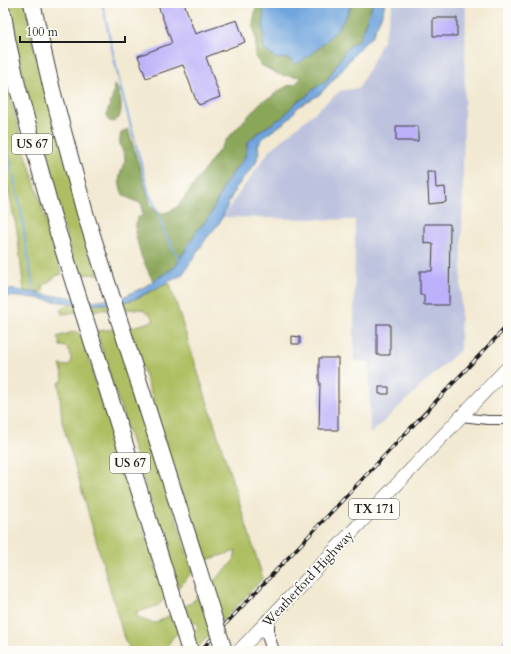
<svg xmlns="http://www.w3.org/2000/svg" width="511" height="654" font-family="Cardo,serif">
	<style>
		.industrial { fill: #bdc3de }
		.green { fill: #aebf63; stroke: #656e40 }
		.forest { fill: #8aa659; stroke: #53613a }
		.water { fill: #70a4dd; stroke: #46607c }
		.lines { fill: none; stroke-linecap: round; stroke-linejoin: round }
		.stream { stroke: #70a4dd; stroke-width: 2 }
		.building { fill: #bcb1fa }
		.street-casing { stroke: #3c3b37; stroke-width: 10 }
		.secondary-casing { stroke: #3c3b37; stroke-width: 14 }
		.primary-casing { stroke: #3c3b37; stroke-width: 14 }
		.highway-casing { stroke: #3c3b37; stroke-width: 18 }
		.street { stroke: #fff; stroke-width: 8 }
		.secondary { stroke: #fff; stroke-width: 12 }
		.primary { stroke: #fff; stroke-width: 13 }
		.highway { stroke: #fff; stroke-width: 16 }
		.rail-casing { stroke: #1c1c1c; stroke-width: 3.5 }
		.rail { stroke: #fdfcf7; stroke-width: 2; stroke-dasharray: 6; stroke-linecap: butt }
		.highway-bridge-casing { stroke: #3c3b37; stroke-width: 18; stroke-linecap: butt }
		.highway-bridge { stroke: #fff; stroke-width: 16 }
		.labels { text-anchor: middle; dominant-baseline: central; stroke-width: 3.5; stroke-linejoin: round; paint-order: stroke }
		.shield { fill: #fdfcf7; stroke: #605f5e; stroke-width: 1 }
		.shield-label { font-size: 12px; font-weight: bold; fill: #1c1c1c }
		.street-label { font-size: 13px; fill: #1c1c1c; stroke: #fdfcf7 }
	</style>
	<rect width="100%" height="100%" fill="#fdfcf7"/>
	<filter id="ink" filterUnits="userSpaceOnUse"><feTurbulence type="fractalNoise" baseFrequency=".025" numOctaves="2"/><feDisplacementMap in="SourceGraphic" scale="8" xChannelSelector="R" yChannelSelector="G"/><feConvolveMatrix kernelMatrix="1 2 1 2 8 2 1 2 1" color-interpolation-filters="sRGB"/></filter>
	<filter id="wash" filterUnits="userSpaceOnUse"><feTurbulence type="fractalNoise" baseFrequency=".012" numOctaves="4" result="noise"/><feDisplacementMap in="SourceGraphic" scale="16" xChannelSelector="R" yChannelSelector="G"/><feGaussianBlur stdDeviation="0.9" result="paint"/><feColorMatrix in="noise" values="0 0 0 0 0 0 0 0 0 0 0 0 0 0 0 0 0 1.4 0 .05"/><feComposite in="paint" operator="in"/></filter>
	<g filter="url(#wash)">
		<rect width="100%" height="100%" fill="#f2e9d2"/>
		<path class="industrial" d="M 393,3 L 466,3 L 460,350 L 370,434 L 369,362 L 354,361 L 355,220 L 222,217 L 270,150 L 340,91 L 359,88 L 383,41 Z"/>
		<path class="green" d="M 7,3 L 25,3 L 36,58 L 38,58 L 98,274 L 78,275 L 35,130 Z
			M 3,68 L 19,131 L 62,274 L 56,276 L 42,287 L 44,290 L 40,293 L 24,291 L 17,231 L 3,165 Z
			M 167,284 L 170,284 L 263,578 L 194,651 L 176,651 L 198,627 L 196,623 L 191,622 L 173,637 L 164,651 L 132,651 L 125,641 L 62,421 L 59,383 L 63,380 L 62,371 L 60,365 L 67,366 L 71,363 L 71,358 L 68,348 L 63,346 L 60,346 L 60,343 L 57,337 L 77,331 L 81,335 L 83,339 L 94,373 L 92,374 L 106,418 L 108,418 L 166,598 L 157,606 L 135,613 C 140,620 147,622 156,623 L 192,602 L 229,566 L 234,560 L 236,551 L 203,561 L 155,412 L 157,411 L 129,328 L 154,321 C 152,315 147,312 141,309 L 96,310 L 62,314 L 61,310 L 70,303 C 91,305 115,306 135,299 C 146,294 157,289 167,284 Z
			M 115,329 L 193,571 L 178,588 L 96,331 Z"/>
		<path class="forest" d="M 258,3 L 263,3 L 264,5 C 264,20 263,34 264,49 L 277,58 L 289,59 L 294,62 L 308,56 L 318,48 L 350,10 L 351,3 L 373,3 L 359,40 L 347,48 L 328,79 L 311,91 L 306,97 L 296,102 L 283,117 L 260,131 L 248,142 L 245,157 L 234,171 L 225,184 L 210,216 L 196,232 L 175,267 L 153,281 L 141,256 L 135,232 L 137,218 L 142,216 L 142,204 L 124,196 C 119,187 118,179 122,169 C 124,166 125,164 125,160 C 124,147 117,149 121,133 L 128,129 L 150,203 L 156,212 C 166,215 171,211 179,205 L 227,139 L 262,101 L 270,98 L 277,92 L 287,86 L 295,84 L 302,77 L 280,75 L 261,65 L 255,57 L 256,42 L 253,23 L 256,7 Z
			M 114,85 L 116,86 C 121,97 123,106 119,118 L 116,119 L 114,122 L 109,121 C 104,112 110,107 112,99 C 113,94 114,89 114,85 Z"/>
		<path class="water" d="M 264,3 L 351,3 C 346,27 317,51 297,64 L 289,59 L 275,58 L 264,49 C 263,33 263,18 264,3 Z
			M 373,3 L 385,3 L 383,12 L 372,36 L 356,52 L 335,78 L 319,95 L 298,107 L 288,120 L 265,136 L 258,145 L 259,151 L 256,163 L 235,189 L 220,222 L 206,239 L 182,275 L 135,299 L 123,302 L 93,305 L 52,301 L 37,298 L 3,296 L 3,288 L 53,296 L 64,296 L 91,301 L 123,297 L 144,287 L 175,267 L 196,232 L 210,216 L 225,184 L 234,171 L 245,157 L 248,142 L 260,131 L 283,117 L 296,102 L 306,97 L 311,91 L 328,79 L 347,48 L 359,40 Z"/>
		<g class="lines">
			<path class="stream" d="M 102,3 L 121,89 L 149,194 L 157,210 L 165,234 L 180,261
				M 3,130 L 21,211 L 31,277 L 35,294
				M 495,651 L 508,637"/>
		</g>
		<g id="blocks">
			<path class="building" d="M 157,3 L 184,3 L 195,34 L 237,20 L 245,42 L 206,57 L 220,97 L 199,105 L 198,103 L 197,103 L 183,65 L 146,78 L 138,56 L 172,43 Z
				M 433,18 L 457,18 L 457,36 L 433,36 Z
				M 396,126 L 418,126 L 418,141 L 396,141 Z
				M 427,172 L 435,172 L 436,188 L 445,187 L 446,202 L 429,204 Z
				M 424,224 L 450,224 L 449,305 L 424,305 L 424,295 L 420,295 L 420,271 L 432,271 L 433,244 L 424,243 Z
				M 377,324 L 390,324 L 390,355 L 377,355 Z
				M 292,336 L 300,337 L 300,344 L 292,344 Z
				M 319,358 L 338,358 L 338,430 L 319,430 L 320,382 L 319,382 Z
				M 379,387 L 389,387 L 389,394 L 379,394 Z"/>
		</g>
	</g>
	<g filter="url(#ink)">
		<use href="#blocks" fill-opacity="0" stroke="#3c3b37" stroke-width="1"/>
		<g class="lines">
			<defs>
				<path id="street" d="M 461,417 L 488,420 L 508,420"/>
				<path id="secondary" d="M 268,620 L 268,635 L 273,651"/>
				<path id="primary" d="M 239,651 L 508,367"/>
				<path id="highway" d="M 32,3 L 52,90 L 85,213 L 199,571
					M 3,14 L 7,39 L 17,85 L 53,217 L 190,651"/>
			</defs>
			<use href="#street" class="street-casing"/>
			<use href="#secondary" class="secondary-casing"/>
			<use href="#primary" class="primary-casing"/>
			<use href="#highway" class="highway-casing"/>
			<use href="#street" class="street"/>
			<use href="#secondary" class="secondary"/>
			<use href="#primary" class="primary"/>
			<use href="#highway" class="highway"/>
			<defs>
				<path id="rail" d="M 200,651 L 508,325"/>
			</defs>
			<use href="#rail" class="rail-casing"/>
			<use href="#rail" class="rail"/>
			<defs>
				<path id="highway-bridge" d="M 199,571 L 224,651"/>
			</defs>
			<use href="#highway-bridge" class="highway-bridge-casing"/>
			<use href="#highway-bridge" class="highway-bridge"/>
		</g>
	</g>
	<g class="labels">
		<g class="shield">
			<rect x="12" y="134" width="40" height="20" rx="3"/>
			<rect x="110" y="453" width="40" height="20" rx="3"/>
			<rect x="349" y="499" width="50" height="20" rx="3"/>
		</g>
		<g class="shield-label">
			<text x="32" y="144">US 67</text>
			<text x="130" y="463">US 67</text>
			<text x="374" y="509">TX 171</text>
		</g>
		<g class="street-label">
			<text transform="translate(308 579) rotate(-47)">Weatherford Highway</text>
		</g>
	</g>
	<rect width="511" height="654" fill="none" stroke="#fdfcf7" stroke-width="16"/>
	<path d="M20 36v6h105v-6" fill="none" stroke="#1c1c1c" stroke-width="2"/>
	<text x="26" y="36" font-size="12" fill="#1c1c1c" stroke="#fdfcf7" stroke-width="3" paint-order="stroke">100 m</text>
</svg>
